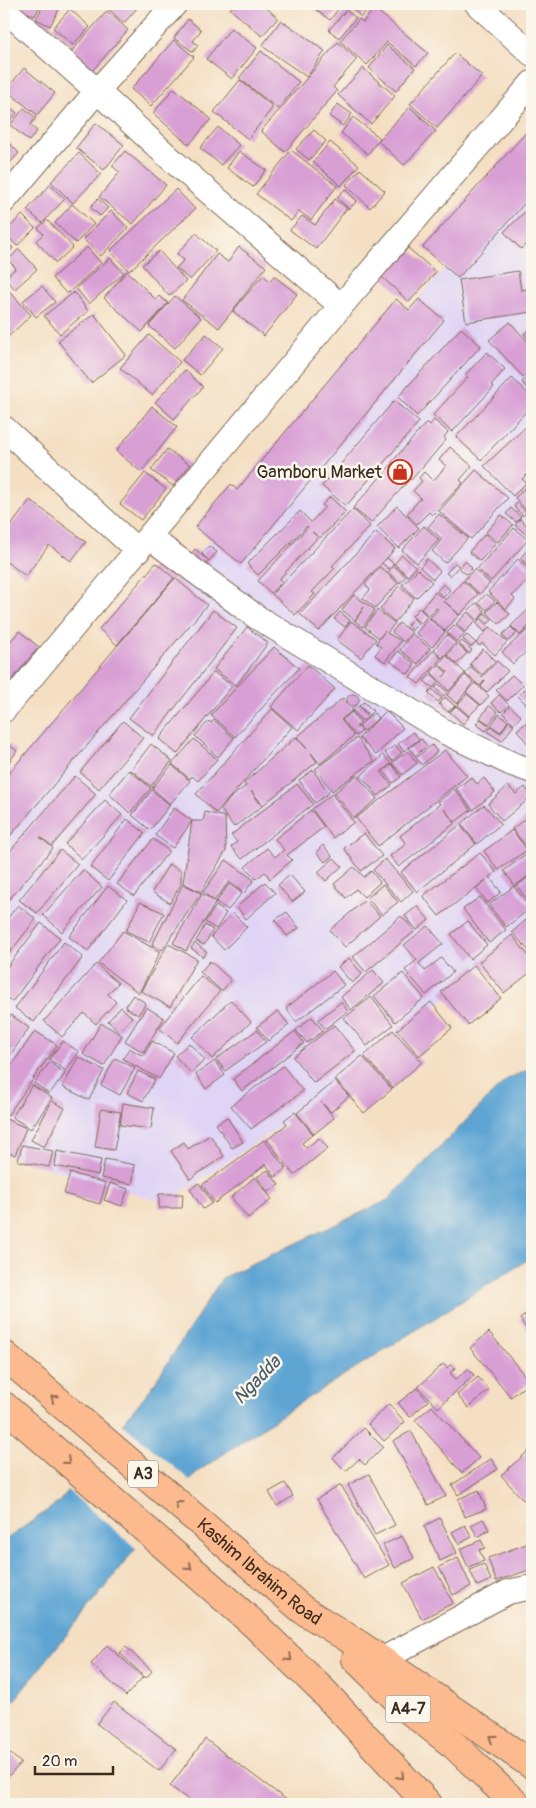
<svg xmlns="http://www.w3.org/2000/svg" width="536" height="1808" font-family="Pangolin,sans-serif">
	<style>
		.built { fill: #dfd4f5 }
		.water { fill: #5da4d3; stroke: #4c6778 }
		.pier { fill: #f4dfc3 }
		.building { fill: #d89fd5 }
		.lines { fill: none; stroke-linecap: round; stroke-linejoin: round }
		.street-casing { stroke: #7c6958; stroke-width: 26 }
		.highway-casing { stroke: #7c6958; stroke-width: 30 }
		.street { stroke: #fff; stroke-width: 24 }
		.highway { stroke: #fcba8e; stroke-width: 28 }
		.oneway { stroke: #926b50 }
		.labels { text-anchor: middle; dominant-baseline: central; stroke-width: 5; stroke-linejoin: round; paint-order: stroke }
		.shield { fill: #fbf7ec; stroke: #75685c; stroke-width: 1 }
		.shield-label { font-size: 16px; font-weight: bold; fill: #3b2a1e }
		.poi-label { font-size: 18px; fill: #3b2a1e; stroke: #fbf7ec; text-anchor: end }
		.street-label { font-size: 18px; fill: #3b2a1e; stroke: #fbf7ec }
		.water-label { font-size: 19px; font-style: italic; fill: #495b66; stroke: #fbf7ec }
	</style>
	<rect width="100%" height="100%" fill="#fbf7ec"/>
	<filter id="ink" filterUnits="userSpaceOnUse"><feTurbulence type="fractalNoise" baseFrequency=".02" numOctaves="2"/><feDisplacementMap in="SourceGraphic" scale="10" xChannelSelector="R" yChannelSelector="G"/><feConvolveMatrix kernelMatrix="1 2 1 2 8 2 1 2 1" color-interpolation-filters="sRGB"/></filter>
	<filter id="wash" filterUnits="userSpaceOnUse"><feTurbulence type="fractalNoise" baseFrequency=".0096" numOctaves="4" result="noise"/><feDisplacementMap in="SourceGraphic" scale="20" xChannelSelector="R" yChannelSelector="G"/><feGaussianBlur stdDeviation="1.12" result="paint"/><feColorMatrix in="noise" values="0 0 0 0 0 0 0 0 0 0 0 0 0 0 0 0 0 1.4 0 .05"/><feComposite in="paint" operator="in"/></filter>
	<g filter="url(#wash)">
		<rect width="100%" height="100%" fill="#f4dfc3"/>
		<path class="built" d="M 532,167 L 532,928 L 328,1094 L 166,1203 L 4,1155 L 4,778 Z"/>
		<path class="water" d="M 532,1068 L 532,1257 L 298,1404 L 197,1472 L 4,1713 L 4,1541 L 59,1502 L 152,1387 L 222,1278 L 388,1200 L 507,1079 Z"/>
		<path class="pier" d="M 120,1422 L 192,1482 L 138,1550 L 66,1489 Z"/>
		<g id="blocks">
			<path class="building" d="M 16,4 L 41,4 L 35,16 L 15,7 Z
				M 44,4 L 62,4 L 50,26 L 36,19 Z
				M 113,4 L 131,4 L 137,8 L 124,23 L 108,9 Z
				M 235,4 L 262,4 L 278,18 L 262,36 L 230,9 Z
				M 308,4 L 342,4 L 330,20 Z
				M 353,4 L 372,4 L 361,17 L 350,7 Z
				M 374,8 L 428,53 L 416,66 L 387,42 L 367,65 L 340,41 L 359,19 L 363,22 Z
				M 70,9 L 90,27 L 73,45 L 53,28 Z
				M 346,10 L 356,18 L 339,38 L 329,30 Z
				M 107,11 L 128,30 L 92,71 L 70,53 Z
				M 188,19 L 201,30 L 193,41 L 198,45 L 193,52 L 174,38 Z
				M 281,20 L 325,51 L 307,77 L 262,46 Z
				M 231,28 L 257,48 L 232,79 L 206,59 Z
				M 174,40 L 194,57 L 151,106 L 131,89 Z
				M 338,42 L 357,59 L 333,87 L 337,91 L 285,152 L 261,131 Z
				M 387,45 L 415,68 L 396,91 L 369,68 Z
				M 261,51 L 299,82 L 278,109 L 239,78 Z
				M 455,53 L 482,76 L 437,128 L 410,104 Z
				M 24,68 L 55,93 L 37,115 L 6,90 Z
				M 363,68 L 395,96 L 371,124 L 338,95 Z
				M 240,80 L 273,107 L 248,139 L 214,112 Z
				M 174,88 L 211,119 L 189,145 L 153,113 Z
				M 4,102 L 17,113 L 4,128 Z
				M 338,104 L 352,114 L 343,126 L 329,116 Z
				M 410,107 L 436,131 L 404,165 L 378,141 Z
				M 24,108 L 36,118 L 30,125 L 37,131 L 29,141 L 10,125 Z
				M 353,117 L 380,138 L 368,154 L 341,133 Z
				M 96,123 L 124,145 L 104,170 L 76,148 Z
				M 532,126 L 532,195 L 458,278 L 423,247 Z
				M 218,127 L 239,145 L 221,165 L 200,148 Z
				M 314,130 L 326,141 L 309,160 L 296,149 Z
				M 8,142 L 19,153 L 8,165 L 4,162 L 4,147 Z
				M 330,142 L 359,165 L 341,186 L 313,162 Z
				M 291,150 L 337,186 L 311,220 L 299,211 L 291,221 L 256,194 Z
				M 125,151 L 166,185 L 133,224 L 99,197 L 120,172 L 112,166 Z
				M 239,151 L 266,170 L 253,187 L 227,168 Z
				M 79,153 L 101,174 L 73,203 L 51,182 Z
				M 360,169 L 385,191 L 370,208 L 346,185 Z
				M 50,185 L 65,199 L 42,223 L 27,210 Z
				M 176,189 L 195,209 L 129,271 L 110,251 Z
				M 345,189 L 357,201 L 349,209 L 337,197 Z
				M 98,199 L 108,208 L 100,216 L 90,207 Z
				M 335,199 L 347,208 L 316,249 L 290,230 L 302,216 L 315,225 Z
				M 72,204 L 94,224 L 76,243 L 55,223 Z
				M 532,205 L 532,238 L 521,249 L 504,232 Z
				M 111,211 L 128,228 L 101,256 L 83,239 Z
				M 22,215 L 35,228 L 17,246 L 4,233 Z
				M 47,220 L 73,247 L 56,263 L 36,241 L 43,234 L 38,228 Z
				M 196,233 L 216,251 L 190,280 L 176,268 L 184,260 L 177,254 Z
				M 4,240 L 13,248 L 4,259 Z
				M 87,247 L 101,263 L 67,294 L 52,278 Z
				M 239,247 L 266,267 L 219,328 L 182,300 L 217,254 L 228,262 Z
				M 408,248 L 436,272 L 409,302 L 382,277 Z
				M 19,249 L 37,269 L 15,289 L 5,278 L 16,268 L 8,260 Z
				M 159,251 L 186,281 L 169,296 L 142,265 Z
				M 110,258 L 124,273 L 89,304 L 76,288 Z
				M 127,271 L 156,300 L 159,296 L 168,303 L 142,332 L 104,298 Z
				M 518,271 L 521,290 L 532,288 L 532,312 L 466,322 L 459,280 Z
				M 263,275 L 270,281 L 274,276 L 297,294 L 264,336 L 233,311 Z
				M 4,285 L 31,315 L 4,341 Z
				M 42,286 L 55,302 L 36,317 L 23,301 Z
				M 74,292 L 88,311 L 60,334 L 44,316 Z
				M 175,296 L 201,318 L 175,348 L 149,326 Z
				M 396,299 L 409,310 L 419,299 L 444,320 L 241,564 L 195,527 L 231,484 L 237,490 Z
				M 94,314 L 126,355 L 91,383 L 58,341 Z
				M 510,322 L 532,347 L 532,369 L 523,377 L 489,340 Z
				M 461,328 L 481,346 L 417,416 L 398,397 Z
				M 532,328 L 532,345 L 524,334 Z
				M 206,334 L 223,348 L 200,375 L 182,360 Z
				M 149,335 L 180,362 L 152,395 L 120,368 Z
				M 487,352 L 505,369 L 491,385 L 494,387 L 452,432 L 433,415 L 468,377 L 465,375 Z
				M 185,370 L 203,387 L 174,419 L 155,402 Z
				M 532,374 L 532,394 L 522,382 Z
				M 512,378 L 532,397 L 532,405 L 481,460 L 456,437 Z
				M 394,401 L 419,422 L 346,506 L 322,486 Z
				M 152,406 L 177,427 L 141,472 L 116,451 Z
				M 434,420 L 448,432 L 444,437 L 446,440 L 411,480 L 391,463 L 427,422 L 430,425 Z
				M 532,421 L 532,469 L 522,479 L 526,483 L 513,496 L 484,466 Z
				M 450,447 L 472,466 L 460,480 L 463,483 L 432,515 L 429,512 L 417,524 L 407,514 L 421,498 L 413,491 L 422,481 L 419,478 L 424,472 L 433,481 L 446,466 L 439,460 Z
				M 167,449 L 190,465 L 173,486 L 151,470 Z
				M 391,465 L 409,480 L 371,523 L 353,508 Z
				M 476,470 L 508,498 L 471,539 L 439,511 Z
				M 145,473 L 166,489 L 141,520 L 120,504 Z
				M 532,474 L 532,516 L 515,498 L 530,483 L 526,480 Z
				M 330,497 L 346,512 L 320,538 L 312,532 L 318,537 L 279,579 L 282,582 L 271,593 L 258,581 L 308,527 L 307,526 L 258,575 L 247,564 L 300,511 L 311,522 L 325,507 L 322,505 Z
				M 30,500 L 86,542 L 71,561 L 49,545 L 26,576 L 4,560 L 4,535 Z
				M 517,503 L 527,512 L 523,516 L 514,507 Z
				M 397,506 L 419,528 L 399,548 L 377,527 Z
				M 511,508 L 521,517 L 516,522 L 506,514 Z
				M 353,509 L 370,526 L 332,566 L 335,568 L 312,592 L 315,594 L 295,615 L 272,594 Z
				M 439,514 L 468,538 L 445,563 L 432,551 L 442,539 L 428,527 Z
				M 501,515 L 513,525 L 498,542 L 486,532 Z
				M 520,519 L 532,530 L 528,536 L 515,525 Z
				M 424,526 L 439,540 L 417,563 L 402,550 Z
				M 514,528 L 528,540 L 491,581 L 477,569 Z
				M 376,532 L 395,549 L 319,631 L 300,614 Z
				M 485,534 L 496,543 L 480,561 L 469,552 Z
				M 532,545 L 532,569 L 520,558 Z
				M 209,546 L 217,552 L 209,561 L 202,554 Z
				M 195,549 L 209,561 L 199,573 L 185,561 Z
				M 402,555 L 416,567 L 408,576 L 394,564 Z
				M 387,558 L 394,564 L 389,569 L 382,563 Z
				M 427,559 L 440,571 L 433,579 L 420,567 Z
				M 518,559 L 532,572 L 532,581 L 528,579 L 512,596 L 515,599 L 506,609 L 488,592 Z
				M 465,561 L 472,568 L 466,574 L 459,568 Z
				M 156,563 L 174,578 L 117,645 L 99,629 Z
				M 455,563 L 459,566 L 450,576 L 446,573 Z
				M 394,566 L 406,576 L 400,583 L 388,572 Z
				M 380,567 L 398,583 L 375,608 L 363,598 L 370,590 L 365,584 Z
				M 418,569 L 432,582 L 416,598 L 402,585 Z
				M 474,569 L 490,583 L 480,594 L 464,580 Z
				M 175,578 L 207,605 L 4,843 L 4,779 Z
				M 463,581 L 478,594 L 460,615 L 444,601 L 459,615 L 445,631 L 430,618 L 438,609 L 436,608 L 429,616 L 421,609 L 435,592 L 446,600 Z
				M 443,584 L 450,590 L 444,597 L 437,591 Z
				M 399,586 L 414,598 L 395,622 L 380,609 Z
				M 486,594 L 495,601 L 487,610 L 478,603 Z
				M 354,595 L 375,610 L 363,627 L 355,621 L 364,607 L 355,620 L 342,610 Z
				M 497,602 L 510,614 L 499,624 L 487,612 Z
				M 476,603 L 485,611 L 478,620 L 468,611 Z
				M 419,608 L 427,616 L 421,624 L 412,616 Z
				M 529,609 L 532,613 L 532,623 L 520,635 L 511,626 Z
				M 213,610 L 237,628 L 153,736 L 129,718 Z
				M 377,610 L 395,623 L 387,633 L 401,641 L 385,662 L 375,655 L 381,647 L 376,643 L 385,631 L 379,638 L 365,627 Z
				M 340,612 L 350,620 L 345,627 L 334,619 Z
				M 468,612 L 476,621 L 465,632 L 456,624 Z
				M 485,613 L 492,619 L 488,624 L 481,618 Z
				M 413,618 L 418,624 L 412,630 L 407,625 Z
				M 429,618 L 445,632 L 432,647 L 416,633 Z
				M 480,619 L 489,627 L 485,632 L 476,623 Z
				M 351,621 L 376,639 L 361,658 L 337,640 Z
				M 399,623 L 412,632 L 404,642 L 392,632 Z
				M 455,625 L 465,634 L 457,642 L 447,633 Z
				M 532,626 L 532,646 L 513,664 L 502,652 Z
				M 247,627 L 268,643 L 236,686 L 214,669 Z
				M 490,627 L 507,642 L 495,655 L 482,643 L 480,646 L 476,643 Z
				M 511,627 L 517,633 L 508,641 L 502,635 Z
				M 19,631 L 39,647 L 4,689 L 4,649 Z
				M 412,634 L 430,648 L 418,664 L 400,650 Z
				M 447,635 L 456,643 L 442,658 L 434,649 Z
				M 467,635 L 476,643 L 471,647 L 463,639 Z
				M 462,641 L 472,650 L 469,654 L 459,644 Z
				M 457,644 L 467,653 L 457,664 L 447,655 Z
				M 274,647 L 299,668 L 235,737 L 211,715 Z
				M 483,649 L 495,661 L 482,675 L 470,664 Z
				M 398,651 L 415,664 L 408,674 L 390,661 Z
				M 433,651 L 441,658 L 419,684 L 410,677 Z
				M 446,655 L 465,673 L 449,691 L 431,672 L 438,665 L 447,673 L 443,677 L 448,672 L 439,664 Z
				M 497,661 L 508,671 L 487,692 L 481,687 L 485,680 L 480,686 L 465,674 L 471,667 L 482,677 Z
				M 308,665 L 335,689 L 298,730 L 271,707 Z
				M 214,672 L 232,686 L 177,754 L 159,739 Z
				M 431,674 L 439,681 L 433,688 L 424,681 Z
				M 465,675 L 473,682 L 457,704 L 447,695 Z
				M 512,675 L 523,685 L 507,701 L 496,690 Z
				M 475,683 L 489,696 L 481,705 L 466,692 Z
				M 439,684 L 448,692 L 444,696 L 435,688 Z
				M 527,687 L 532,692 L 532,710 L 518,696 Z
				M 432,689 L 442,698 L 438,702 L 428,693 Z
				M347 700a6 6 0 1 1 12 0a6 6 0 1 1-12 0Z
				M 467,694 L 480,705 L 469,716 L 457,705 Z
				M 499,695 L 509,705 L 501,712 L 491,703 Z
				M 445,697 L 455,706 L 448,712 L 439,704 Z
				M 343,698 L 353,710 L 341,720 L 354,736 L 320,764 L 311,753 L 317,762 L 263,805 L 251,791 L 262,806 L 234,827 L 221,810 L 230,798 L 246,786 L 244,783 L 296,737 L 307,749 L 297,737 Z
				M 364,702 L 373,711 L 369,715 L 359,706 Z
				M 359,706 L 368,717 L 362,721 L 353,711 Z
				M 456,706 L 469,717 L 463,724 L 450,712 Z
				M 489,706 L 498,712 L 489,724 L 480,718 Z
				M 510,706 L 521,716 L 514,724 L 503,713 Z
				M 272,709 L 292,727 L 216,813 L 196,794 Z
				M 386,711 L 403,728 L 376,755 L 359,738 Z
				M 352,712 L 361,723 L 359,726 L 357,725 L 357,728 L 359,727 L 362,731 L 356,736 L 342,720 Z
				M 374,713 L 378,718 L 364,731 L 359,726 Z
				M 499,714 L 508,721 L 500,732 L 491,725 Z
				M 532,718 L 532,741 L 528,744 L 517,730 Z
				M 480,719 L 490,726 L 486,731 L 476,724 Z
				M 214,720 L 234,738 L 218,757 L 195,736 L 209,721 L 211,723 Z
				M 123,721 L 143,738 L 99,789 L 80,772 Z
				M 509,721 L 514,725 L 502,741 L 488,732 L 491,727 L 501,733 Z
				M 413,732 L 419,739 L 404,751 L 398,744 Z
				M 357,738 L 374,761 L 332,791 L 315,769 Z
				M 194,739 L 217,759 L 198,781 L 192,776 L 190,779 L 172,764 Z
				M 421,739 L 427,746 L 415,756 L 409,748 Z
				M 4,741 L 17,751 L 4,769 Z
				M 151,744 L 172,761 L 151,786 L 131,770 Z
				M 395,745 L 402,753 L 392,761 L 385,753 Z
				M 432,745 L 437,752 L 422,765 L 416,758 Z
				M 445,750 L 467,776 L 378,846 L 356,818 Z
				M 408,751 L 417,763 L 402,775 L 392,763 Z
				M 383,755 L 391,764 L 381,772 L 392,785 L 378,796 L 361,776 Z
				M 392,764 L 401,777 L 393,783 L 383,771 Z
				M 172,765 L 190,781 L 170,804 L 152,788 Z
				M 129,770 L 151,788 L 130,813 L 109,794 Z
				M 313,770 L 329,793 L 315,803 L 299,780 Z
				M 357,775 L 377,799 L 354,818 L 334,793 Z
				M 75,776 L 96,794 L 52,846 L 40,837 L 53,848 L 6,903 L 4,901 L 4,858 Z
				M 471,777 L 477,784 L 484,778 L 495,792 L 473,810 L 456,789 Z
				M 297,784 L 313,804 L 242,859 L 231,847 L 237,842 L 231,835 Z
				M 508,786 L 516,794 L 525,787 L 532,796 L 502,821 L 488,804 Z
				M 454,789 L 471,810 L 455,822 L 444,809 L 455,823 L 399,867 L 390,856 L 406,844 L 400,836 L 440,804 L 438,802 Z
				M 152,790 L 170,805 L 150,830 L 132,815 Z
				M 332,794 L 354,822 L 333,838 L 312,809 Z
				M 105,800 L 122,815 L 82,859 L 65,844 Z
				M 484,805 L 501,824 L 477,844 L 461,824 Z
				M 174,808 L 192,821 L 173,848 L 155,835 Z
				M 311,810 L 324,827 L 287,855 L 292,860 L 270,879 L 265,872 L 256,879 L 245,867 L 267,848 L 275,857 L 284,850 L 275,839 Z
				M 205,812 L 225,817 L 226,851 L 201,892 L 183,883 L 192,821 L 203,821 Z
				M 531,814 L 532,844 L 528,848 L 512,829 Z
				M 127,819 L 145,833 L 108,881 L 90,867 Z
				M 460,825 L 476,844 L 417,892 L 401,872 Z
				M 512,830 L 527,850 L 498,870 L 484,851 Z
				M 364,833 L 382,856 L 361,871 L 344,848 Z
				M 153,839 L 169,851 L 134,896 L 117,884 Z
				M 323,845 L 332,856 L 325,862 L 316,852 Z
				M 532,849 L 532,873 L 515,886 L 504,871 Z
				M 60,850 L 78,864 L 37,913 L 19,900 Z
				M 480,853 L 496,872 L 489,877 L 501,892 L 488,903 L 476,889 L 486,880 L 439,916 L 423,896 Z
				M 334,858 L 342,866 L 326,881 L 318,872 Z
				M 385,859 L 413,891 L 401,902 L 373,870 Z
				M 226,860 L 254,880 L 244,893 L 229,882 L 214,901 L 203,892 Z
				M 169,864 L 181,871 L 181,884 L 170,903 L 152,892 Z
				M 354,867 L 364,877 L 371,871 L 380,882 L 364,897 L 356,889 L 346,898 L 334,884 Z
				M 83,870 L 102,887 L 62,932 L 43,915 Z
				M 532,874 L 532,906 L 517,886 Z
				M 290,875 L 305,892 L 292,902 L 278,885 Z
				M 265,882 L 275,893 L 246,919 L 237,907 Z
				M 183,884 L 201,893 L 162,950 L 152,945 Z
				M 229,884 L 242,893 L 228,910 L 216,902 Z
				M 383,884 L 398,902 L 382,915 L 367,898 Z
				M 108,886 L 127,900 L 88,951 L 69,937 Z
				M 514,886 L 531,908 L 506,927 L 489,905 Z
				M 202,894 L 216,902 L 186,951 L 173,943 Z
				M 480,897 L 506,930 L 489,943 L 463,909 Z
				M 365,900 L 380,916 L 345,947 L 330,930 Z
				M 140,902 L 164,913 L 149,942 L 126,931 Z
				M 18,905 L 36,919 L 4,960 L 4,923 Z
				M 216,906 L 226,913 L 216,929 L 205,922 Z
				M 417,906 L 429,920 L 417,930 L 405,916 Z
				M 287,912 L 299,928 L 287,936 L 275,920 Z
				M 233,913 L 247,927 L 224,950 L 211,936 Z
				M 532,915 L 532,951 L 531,953 L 512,932 Z
				M 401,916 L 415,931 L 366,972 L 353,957 Z
				M 468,921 L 487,945 L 470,959 L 451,934 Z
				M 41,923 L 60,938 L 12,1002 L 4,995 L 4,971 Z
				M 205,925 L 213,930 L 204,945 L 196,941 Z
				M 428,926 L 443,944 L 419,963 L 425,971 L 441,958 L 453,972 L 426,995 L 405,970 L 417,960 L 404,945 Z
				M 123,931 L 160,952 L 139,993 L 98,963 Z
				M 512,935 L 532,960 L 532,971 L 504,993 L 479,962 Z
				M 64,942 L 83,957 L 34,1022 L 15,1008 Z
				M 195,943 L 207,952 L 203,957 L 191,948 Z
				M 168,944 L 197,959 L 170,1007 L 141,991 Z
				M 349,958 L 362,974 L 352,983 L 338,967 Z
				M 210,961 L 231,980 L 222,991 L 200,972 Z
				M 96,964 L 118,983 L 108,994 L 116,1002 L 96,1024 L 84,1013 L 62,1037 L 44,1021 Z
				M 474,965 L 501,998 L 468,1025 L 441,992 Z
				M 373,970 L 384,983 L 351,1010 L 341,997 Z
				M 333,971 L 344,985 L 296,1022 L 286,1008 Z
				M 403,973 L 424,998 L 395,1022 L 374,996 Z
				M 201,976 L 220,991 L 177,1043 L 159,1028 Z
				M 133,995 L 146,1003 L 138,1015 L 125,1007 Z
				M 371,997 L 393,1025 L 367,1046 L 344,1018 Z
				M 231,1000 L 251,1022 L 212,1059 L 192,1037 Z
				M 341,1002 L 348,1011 L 325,1029 L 318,1020 Z
				M 431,1002 L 452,1028 L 419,1056 L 397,1030 Z
				M 121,1007 L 132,1017 L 119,1031 L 108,1021 Z
				M 146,1007 L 164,1018 L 143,1052 L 125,1041 Z
				M 278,1011 L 289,1025 L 268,1041 L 257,1027 Z
				M 11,1015 L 29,1028 L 4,1064 L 4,1025 Z
				M 312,1017 L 323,1031 L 307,1043 L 296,1030 Z
				M 101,1023 L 122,1035 L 104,1066 L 83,1054 Z
				M 334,1025 L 355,1051 L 314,1083 L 293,1057 Z
				M 257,1030 L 266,1042 L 225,1071 L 216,1059 Z
				M 393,1030 L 422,1062 L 393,1088 L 364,1056 Z
				M 35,1031 L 57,1045 L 8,1115 L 4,1112 L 4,1076 Z
				M 295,1031 L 304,1043 L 242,1091 L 233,1079 Z
				M 63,1041 L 79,1052 L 66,1071 L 49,1059 Z
				M 152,1041 L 174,1053 L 159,1079 L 123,1059 L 129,1048 L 143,1056 Z
				M 189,1043 L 205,1060 L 191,1073 L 175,1056 Z
				M 362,1056 L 392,1089 L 364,1113 L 335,1079 Z
				M 78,1057 L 104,1070 L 89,1100 L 63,1087 Z
				M 115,1058 L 135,1068 L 120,1095 L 101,1085 Z
				M 215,1061 L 225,1075 L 206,1089 L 196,1074 Z
				M 50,1062 L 65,1074 L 49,1094 L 34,1083 Z
				M 283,1066 L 303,1091 L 251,1129 L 231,1106 Z
				M 138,1071 L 155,1079 L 143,1101 L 127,1093 Z
				M 335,1081 L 349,1096 L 331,1112 L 321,1102 L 334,1118 L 314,1134 L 297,1113 Z
				M 32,1085 L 52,1098 L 31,1129 L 12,1117 Z
				M 52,1101 L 65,1108 L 44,1147 L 31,1140 Z
				M 123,1103 L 154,1108 L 151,1129 L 120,1125 Z
				M 101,1109 L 121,1112 L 114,1150 L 95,1147 Z
				M 295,1112 L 313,1134 L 302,1143 L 306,1148 L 319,1138 L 328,1148 L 294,1175 L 267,1140 L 287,1124 L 284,1120 Z
				M 227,1117 L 243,1142 L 232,1148 L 216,1124 Z
				M 4,1118 L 26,1128 L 15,1155 L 4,1151 Z
				M 210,1135 L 224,1156 L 190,1179 L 171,1151 L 184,1142 L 188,1149 Z
				M 264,1140 L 286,1168 L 275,1177 L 266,1164 L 215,1203 L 202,1185 Z
				M 22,1145 L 53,1151 L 49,1167 L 18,1161 Z
				M 57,1151 L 101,1160 L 98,1175 L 55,1166 Z
				M 105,1159 L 135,1165 L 132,1184 L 101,1178 Z
				M 268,1170 L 279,1185 L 268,1192 L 257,1177 Z
				M 70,1173 L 106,1183 L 100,1204 L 64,1194 Z
				M 255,1177 L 272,1199 L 248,1218 L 231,1197 Z
				M 110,1183 L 128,1189 L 122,1206 L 104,1200 Z
				M 199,1183 L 212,1203 L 203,1209 L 190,1189 Z
				M 159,1194 L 183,1194 L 182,1208 L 159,1208 Z
				M 532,1310 L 532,1337 L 520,1319 Z
				M 489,1332 L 530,1382 L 511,1397 L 470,1348 Z
				M 443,1364 L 447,1368 L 451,1364 L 455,1369 L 450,1373 L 456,1379 L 468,1369 L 474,1375 L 438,1408 L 418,1387 Z
				M 478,1377 L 489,1390 L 468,1408 L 457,1395 Z
				M 417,1388 L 428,1401 L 410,1417 L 398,1403 Z
				M 389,1404 L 405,1422 L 384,1441 L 368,1424 Z
				M 432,1406 L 479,1458 L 462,1473 L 415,1420 Z
				M 364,1428 L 383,1447 L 365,1465 L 359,1459 L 346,1471 L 333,1458 Z
				M 411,1431 L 446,1496 L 428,1505 L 393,1441 Z
				M 532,1448 L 532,1493 L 523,1500 L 501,1475 Z
				M 491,1459 L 498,1469 L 458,1495 L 452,1485 Z
				M 369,1474 L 395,1525 L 375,1535 L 348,1485 Z
				M 285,1483 L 293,1496 L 277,1506 L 269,1492 Z
				M 341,1485 L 389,1565 L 364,1579 L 317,1499 Z
				M 479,1490 L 486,1509 L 465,1517 L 458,1499 Z
				M 440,1518 L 457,1553 L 440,1561 L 424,1526 Z
				M 483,1519 L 489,1530 L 478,1537 L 471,1525 Z
				M 465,1525 L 472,1537 L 459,1544 L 452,1532 Z
				M 402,1536 L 414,1558 L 395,1568 L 383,1545 Z
				M 481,1540 L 485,1548 L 479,1550 L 484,1561 L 468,1567 L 460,1549 Z
				M 532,1542 L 532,1569 L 496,1581 L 488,1558 Z
				M 458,1558 L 471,1586 L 453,1595 L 439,1567 Z
				M 484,1564 L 491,1580 L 477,1586 L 470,1570 Z
				M 434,1567 L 453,1603 L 422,1619 L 403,1583 Z
				M 107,1645 L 143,1677 L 126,1696 L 91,1664 Z
				M 126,1647 L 152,1671 L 146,1678 L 120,1653 Z
				M 114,1702 L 176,1749 L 159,1771 L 97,1724 Z
				M 205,1739 L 292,1804 L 194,1804 L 170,1786 Z
				M 4,1748 L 21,1763 L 4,1781 Z"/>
		</g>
	</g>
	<g filter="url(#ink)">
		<use href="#blocks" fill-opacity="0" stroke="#7c6958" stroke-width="1"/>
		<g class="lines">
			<defs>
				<path id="street" d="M 477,4 L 532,54
					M 4,9 L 97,91 L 173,161 L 341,306
					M 4,201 L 97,91 L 175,4
					M 4,428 L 138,551
					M 149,537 L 255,616 L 447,733 L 512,764 L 532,771
					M 4,710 L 341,306 L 532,83
					M 381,1660 L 508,1592 L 532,1587"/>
				<g id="highway">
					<path id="s1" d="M 4,1355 L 303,1610 L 361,1646 L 532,1765"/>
					<path d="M 4,1406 L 254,1624 L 323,1691 L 428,1804"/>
					<path d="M 356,1659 L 405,1707 L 455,1746 L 516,1804"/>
				</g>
			</defs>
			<use href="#street" class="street-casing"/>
			<use href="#highway" class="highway-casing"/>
			<use href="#street" class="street"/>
			<use href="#highway" class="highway"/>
		</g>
		<defs><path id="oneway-chevron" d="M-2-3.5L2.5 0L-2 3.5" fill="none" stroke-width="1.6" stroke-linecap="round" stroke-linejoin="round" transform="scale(1.25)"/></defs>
		<g class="oneway">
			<use href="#oneway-chevron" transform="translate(54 1398) rotate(-140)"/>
			<use href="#oneway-chevron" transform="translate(67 1461) rotate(41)"/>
			<use href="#oneway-chevron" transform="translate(178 1504) rotate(-140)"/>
			<use href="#oneway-chevron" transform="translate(189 1567) rotate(41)"/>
			<use href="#oneway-chevron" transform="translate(289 1658) rotate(44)"/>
			<use href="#oneway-chevron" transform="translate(492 1738) rotate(-146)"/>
			<use href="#oneway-chevron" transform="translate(401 1776) rotate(47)"/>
		</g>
	</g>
	<defs>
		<symbol id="shop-ring" viewBox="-11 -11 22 22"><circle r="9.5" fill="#fbf7ec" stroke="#c8321e" stroke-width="1.5"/><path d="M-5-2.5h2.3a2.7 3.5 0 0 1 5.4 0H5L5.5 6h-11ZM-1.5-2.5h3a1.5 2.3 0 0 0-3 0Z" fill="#c8321e"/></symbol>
	</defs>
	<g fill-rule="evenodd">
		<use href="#shop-ring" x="386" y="458" width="28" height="28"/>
	</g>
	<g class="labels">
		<g class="shield">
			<rect x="128" y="1460.5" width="30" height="27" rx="4"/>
			<rect x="385.5" y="1695.5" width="45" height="27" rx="4"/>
		</g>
		<g class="shield-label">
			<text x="143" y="1474">A3</text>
			<text x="408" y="1709">A4-7</text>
		</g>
		<g class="poi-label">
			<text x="382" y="472">Gamboru Market</text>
		</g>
		<g class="street-label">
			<text stroke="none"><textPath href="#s1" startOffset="335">Kashim Ibrahim Road</textPath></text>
		</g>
		<g class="water-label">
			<text transform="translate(257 1380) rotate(-46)">Ngadda</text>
		</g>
	</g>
	<rect width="536" height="1808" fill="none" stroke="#fbf7ec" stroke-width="20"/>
	<path d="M35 1766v8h78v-8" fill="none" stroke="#3b2a1e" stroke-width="2.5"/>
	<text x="42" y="1766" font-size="15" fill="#3b2a1e" stroke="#fbf7ec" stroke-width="4" paint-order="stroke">20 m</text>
</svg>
